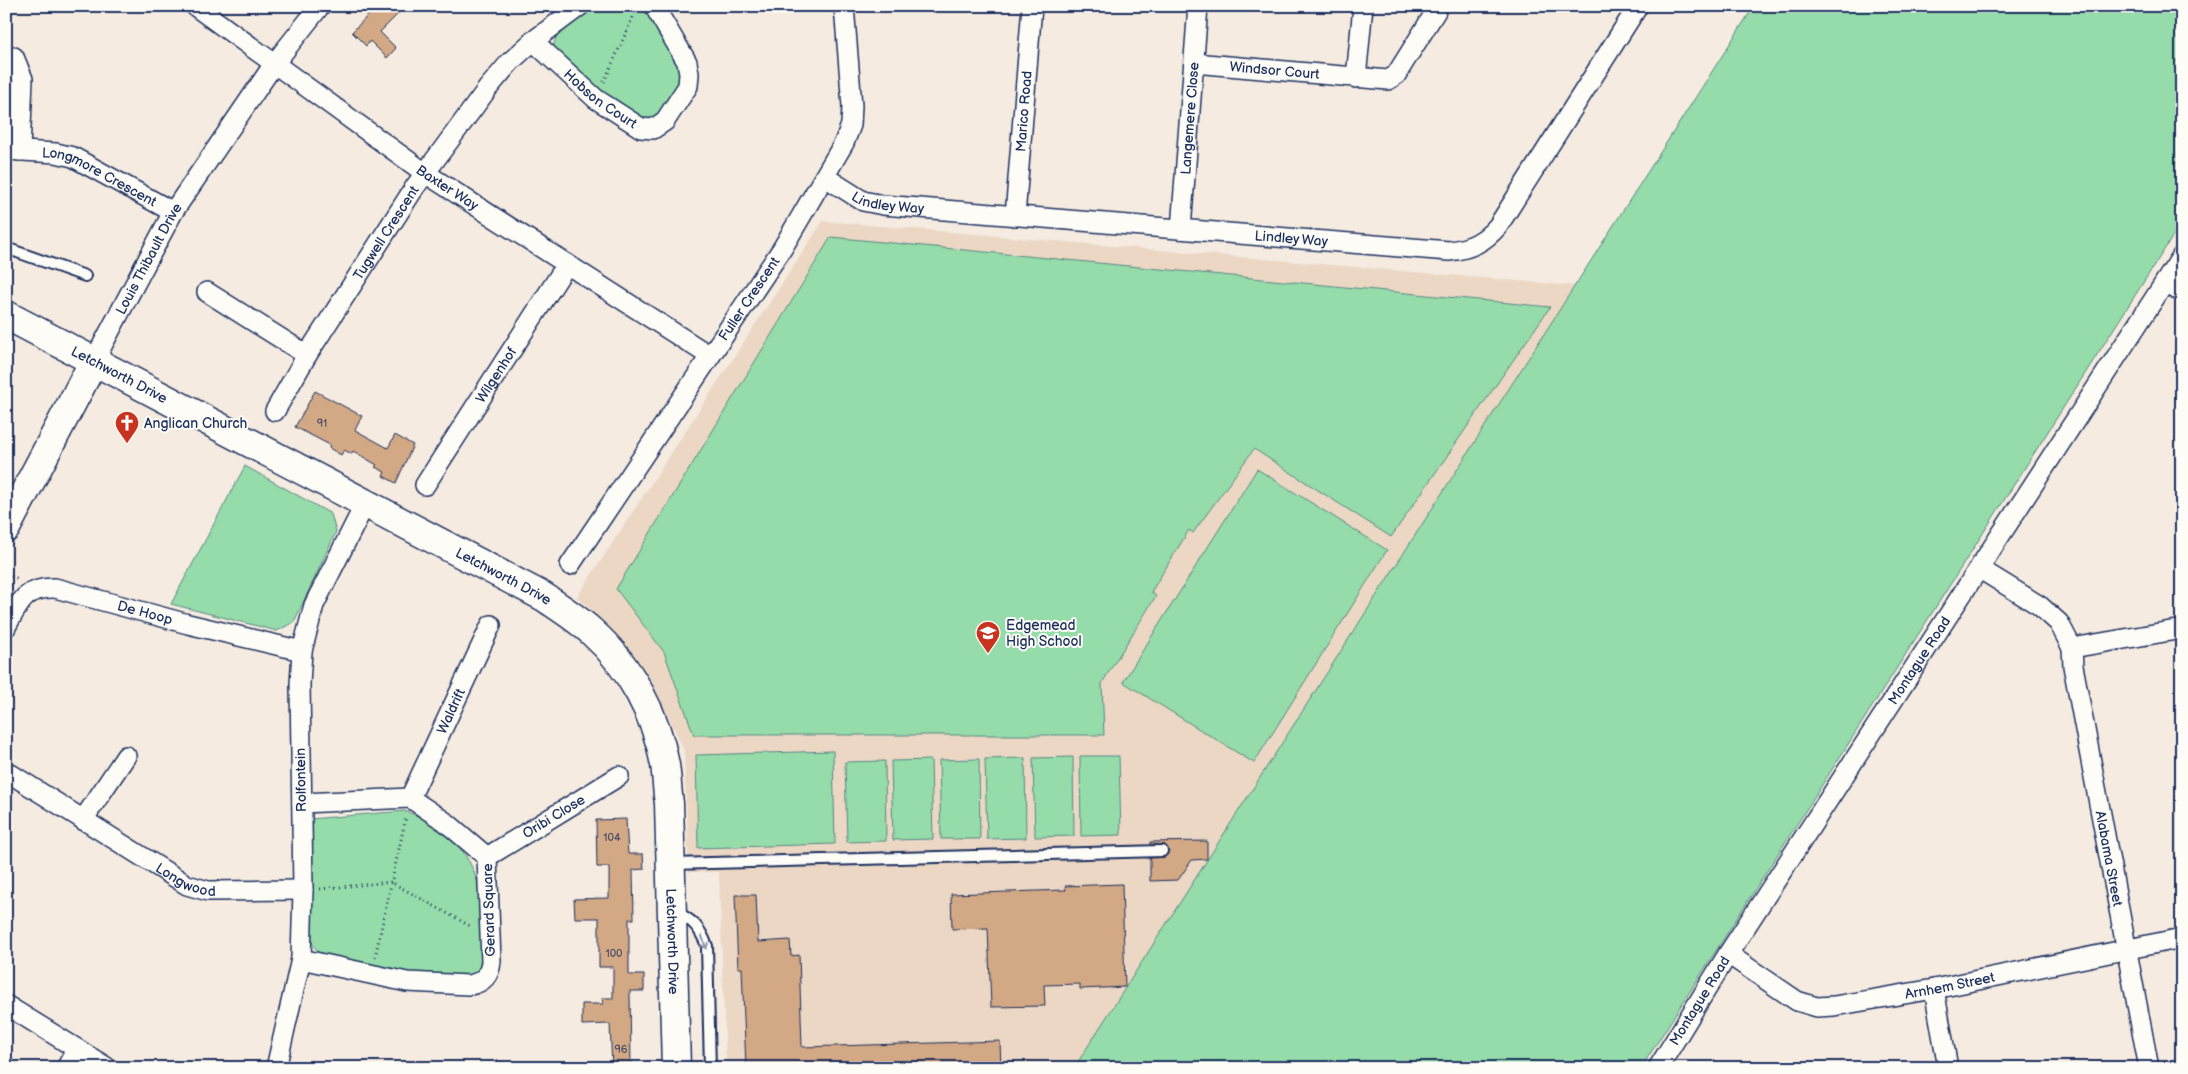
<svg xmlns="http://www.w3.org/2000/svg" width="2188" height="1074" font-family="'Balsamiq Sans',sans-serif">
	<style>
		.built { fill: #ebd7c4 }
		.green { fill: #95dcaa; stroke: #588684 }
		.building { fill: #d3a884; stroke: #1b2f5e }
		.lines { fill: none; stroke-linecap: round; stroke-linejoin: round }
		.lane-casing { stroke: #1b2f5e; stroke-width: 14 }
		.street-casing { stroke: #1b2f5e; stroke-width: 22 }
		.secondary-casing { stroke: #1b2f5e; stroke-width: 31 }
		.path { stroke: #1b2f5e; stroke-width: 3; stroke-dasharray: 1 4; stroke-linecap: butt }
		.lane { stroke: #fdfcf7; stroke-width: 10 }
		.street { stroke: #fdfcf7; stroke-width: 19 }
		.secondary { stroke: #fdfcf7; stroke-width: 28 }
		.oneway { stroke: #8c96aa }
		.labels { text-anchor: middle; dominant-baseline: central; stroke-width: 4; stroke-linejoin: round; paint-order: stroke }
		.number-label { font-size: 11px; fill: #494d68 }
		.street-label { font-size: 14px; fill: #1b2f5e; stroke: #fdfcf7 }
		.poi-label { font-size: 14px; fill: #1b2f5e; stroke: #fdfcf7; text-anchor: start }
	</style>
	<rect width="100%" height="100%" fill="#f5ebe0"/>
	<filter id="ink" filterUnits="userSpaceOnUse"><feTurbulence type="fractalNoise" baseFrequency=".02" numOctaves="2"/><feDisplacementMap in="SourceGraphic" scale="10" xChannelSelector="R" yChannelSelector="G"/><feConvolveMatrix kernelMatrix="1 2 1 2 8 2 1 2 1" color-interpolation-filters="sRGB"/></filter>
	<g filter="url(#ink)">
		<path class="built" d="M 823,221 L 1575,286 L 1222,851 L 1080,1068 L 726,1068 L 719,872 L 689,872 L 684,750 L 652,681 L 610,627 L 577,597 Z"/>
		<path class="green" d="M 593,6 L 647,6 L 681,64 L 682,80 L 661,113 L 653,119 L 641,119 L 601,94 L 555,50 C 548,33 581,16 593,6 Z
			M 1754,6 L 2182,6 L 2182,222 L 1641,1068 L 1074,1068 Z
			M 831,237 L 1550,307 L 1391,537 L 1254,449 L 1193,533 L 1189,530 L 1151,592 L 1156,596 L 1102,683 L 1104,735 L 694,735 L 664,652 L 616,589 Z
			M 245,466 L 331,514 L 336,532 L 294,622 L 277,631 L 171,604 Z
			M 1257,469 L 1387,550 L 1254,763 L 1123,682 Z
			M 833,751 L 835,844 L 698,848 L 696,755 Z
			M 1080,756 L 1119,756 L 1121,835 L 1081,836 Z
			M 1073,757 L 1074,836 L 1035,837 L 1033,758 Z
			M 1025,758 L 1026,838 L 987,839 L 985,759 Z
			M 979,759 L 980,839 L 941,839 L 939,760 Z
			M 931,760 L 933,839 L 893,840 L 891,761 Z
			M 885,761 L 886,841 L 847,842 L 845,762 Z
			M 404,811 C 443,823 476,854 480,897 C 481,909 481,922 481,935 C 481,948 486,965 473,974 C 464,977 452,975 442,975 C 400,974 360,963 319,953 L 311,942 L 310,819 Z"/>
		<path class="building" d="M 377,6 L 406,6 L 380,32 L 396,48 L 387,58 L 370,41 L 366,46 L 352,32 Z
			M 315,391 L 362,416 L 355,430 L 388,448 L 395,435 L 413,445 L 396,483 L 383,476 L 385,472 L 375,467 L 377,465 L 353,451 L 352,454 L 344,450 L 341,455 L 329,448 L 330,445 L 295,427 Z
			M 626,819 L 628,854 L 643,854 L 644,869 L 633,870 L 634,919 L 629,919 L 629,975 L 644,975 L 644,991 L 630,991 L 631,1068 L 612,1068 L 610,1024 L 582,1025 L 582,1004 L 603,1004 L 602,998 L 613,998 L 613,967 L 599,967 L 599,918 L 575,918 L 574,899 L 609,898 L 609,867 L 597,867 L 596,820 Z
			M 1207,841 L 1207,859 L 1192,860 L 1178,880 L 1150,881 L 1150,858 L 1165,857 L 1169,851 L 1165,845 L 1150,844 L 1150,842 Z
			M 1122,884 L 1125,987 L 1080,989 L 1080,984 L 1044,985 L 1045,1006 L 991,1007 L 988,928 L 952,929 L 951,894 L 1066,890 L 1065,886 Z
			M 735,895 L 756,895 L 758,942 L 790,940 L 791,956 L 799,955 L 802,1047 L 1000,1041 L 1001,1068 L 746,1068 L 742,968 L 738,968 Z"/>
		<g class="lines">
			<defs>
				<path id="lane" d="M 6,248 L 85,276
					M 671,864 L 1162,851
					M 675,911 C 693,921 699,926 707,946 L 710,1068"/>
				<g id="street">
					<path id="s1" d="M 195,6 L 425,173 L 710,356"/>
					<path id="s2" d="M 533,41 L 596,99 L 641,128 L 653,129 L 665,121 L 688,86 L 689,74 L 687,62 L 654,6"/>
					<path d="M 14,57 L 23,79 L 20,151"/>
					<path id="s3" d="M 1194,63 L 1388,80 L 1396,75 L 1436,11 L 1436,6"/>
					<path d="M 1356,78 L 1363,6"/>
					<path id="s4" d="M 6,150 L 56,153 L 73,157 L 173,212"/>
					<path id="s5" d="M 825,177 L 863,201 L 883,205 L 1449,251 C 1470,249 1484,242 1498,226 L 1638,6"/>
					<path id="s6" d="M 1015,216 L 1032,6"/>
					<path id="s7" d="M 1181,229 L 1198,6"/>
					<path d="M 2165,282 L 2182,292"/>
					<path d="M 207,292 L 307,355"/>
					<path id="s8" d="M 94,361 L 173,212 L 274,64 L 320,6"/>
					<path id="s9" d="M 275,411 L 307,355 L 415,187 L 488,88 L 510,62 L 533,41 L 580,6"/>
					<path id="s10" d="M 425,485 L 567,264"/>
					<path id="s11" d="M 570,565 L 782,249 L 844,143 L 851,125 L 852,106 L 844,6"/>
					<path d="M 1980,569 L 2040,606 L 2059,623 L 2072,648 L 2182,629"/>
					<path id="s12" d="M 6,627 C 19,603 25,587 55,588 L 188,624 L 302,651"/>
					<path id="s13" d="M 2072,648 L 2073,666 L 2149,1068"/>
					<path id="s14" d="M 6,771 L 187,885 L 208,891 L 303,890"/>
					<path id="s15" d="M 410,798 L 491,625"/>
					<path d="M 83,820 L 126,756"/>
					<path id="s16" d="M 487,857 L 619,776"/>
					<path id="s17" d="M 1728,954 L 1797,1001 L 1817,1007 L 1834,1006 L 1934,989 L 2182,938"/>
					<path d="M 301,959 L 407,982 L 469,985 C 483,983 490,975 491,961 L 487,857 L 447,823 L 410,798 L 302,803"/>
					<path d="M 1934,989 L 1948,1068"/>
					<path d="M 6,1005 L 108,1068"/>
					<path d="M 66,1068 L 77,1049"/>
					<path d="M 276,1068 L 301,959 L 303,890 L 300,684 L 302,651 L 314,605 L 365,504"/>
					<path id="s18" d="M 1658,1068 L 1728,954 L 2182,256"/>
				</g>
				<g id="secondary">
					<path id="s19" d="M 6,315 L 544,597 C 560,608 578,619 593,633 C 630,666 657,717 665,765 C 667,778 667,791 669,803 L 676,1068"/>
					<path d="M 6,528 L 94,361"/>
				</g>
			</defs>
			<use href="#lane" class="lane-casing"/>
			<use href="#street" class="street-casing"/>
			<use href="#secondary" class="secondary-casing"/>
			<path class="path" d="M 604,82 L 637,8
				M 6,575 L 20,579
				M 320,889 L 391,882 L 472,927
				M 375,957 L 406,817"/>
			<use href="#lane" class="lane"/>
			<use href="#street" class="street"/>
			<use href="#secondary" class="secondary"/>
		</g>
		<defs><path id="oneway-shaft" d="M-6 0H5M1.5-3L5.5 0L1.5 3" fill="none" stroke-width="1.6" stroke-linecap="round" stroke-linejoin="round" transform="scale(1.25)"/></defs>
		<use class="oneway" href="#oneway-shaft" transform="translate(704 942) rotate(72)"/>
	</g>
	<defs>
		<symbol id="church-pin" viewBox="-11 -11 22 30"><path d="M0 17L-7.5 6A9.5 9.5 0 1 1 7.5 6Z" fill="#c8321e" stroke="#fdfcf7"/><path d="M-1.2-6h2.4v3.5h3.3v2.4h-3.3V6h-2.4V-.1h-3.3v-2.4h3.3Z" fill="#fff"/></symbol>
		<symbol id="school-pin" viewBox="-11 -11 22 30"><path d="M0 17L-7.5 6A9.5 9.5 0 1 1 7.5 6Z" fill="#c8321e" stroke="#fdfcf7"/><path d="M0-5L7-2L0 1L-7-2ZM-4 1L0 2.5L4 1V4Q0 6-4 4Z" fill="#fff"/></symbol>
	</defs>
	<g fill-rule="evenodd">
		<use href="#church-pin" x="113" y="409" width="28" height="38"/>
		<use href="#school-pin" x="974" y="619" width="28" height="38"/>
	</g>
	<g class="labels">
		<g class="number-label">
			<text x="322" y="423">91</text>
			<text x="612" y="837">104</text>
			<text x="614" y="953">100</text>
			<text x="621" y="1049">96</text>
		</g>
		<g class="street-label">
			<text stroke="none"><textPath href="#s3" startOffset="81">Windsor Court</textPath></text>
			<text stroke="none"><textPath href="#s2" startOffset="89">Hobson Court</textPath></text>
			<text stroke="none"><textPath href="#s6" startOffset="105">Marico Road</textPath></text>
			<text stroke="none"><textPath href="#s7" startOffset="111">Langemere Close</textPath></text>
			<text stroke="none"><textPath href="#s4" startOffset="99">Longmore Crescent</textPath></text>
			<text stroke="none"><textPath href="#s1" startOffset="311">Baxter Way</textPath></text>
			<text stroke="none"><textPath href="#s5" startOffset="70">Lindley Way</textPath></text>
			<text stroke="none"><textPath href="#s9" startOffset="210">Tugwell Crescent</textPath></text>
			<text stroke="none"><textPath href="#s5" startOffset="475">Lindley Way</textPath></text>
			<text stroke="none"><textPath href="#s8" startOffset="116">Louis Thibault Drive</textPath></text>
			<text stroke="none"><textPath href="#s11" startOffset="321">Fuller Crescent</textPath></text>
			<text stroke="none"><textPath href="#s19" startOffset="128">Letchworth Drive</textPath></text>
			<text stroke="none"><textPath href="#s10" startOffset="131">Wilgenhof</textPath></text>
			<text stroke="none"><textPath href="#s19" startOffset="562">Letchworth Drive</textPath></text>
			<text stroke="none"><textPath href="#s12" startOffset="161">De Hoop</textPath></text>
			<text stroke="none"><textPath href="#s18" startOffset="484">Montague Road</textPath></text>
			<text stroke="none"><textPath href="#s15" startOffset="96">Waldrift</textPath></text>
			<text transform="translate(301 780) rotate(-91)">Rolfontein</text>
			<text stroke="none"><textPath href="#s16" startOffset="78">Oribi Close</textPath></text>
			<text stroke="none"><textPath href="#s13" startOffset="214">Alabama Street</textPath></text>
			<text stroke="none"><textPath href="#s14" startOffset="211">Longwood</textPath></text>
			<text transform="translate(489 910) rotate(-92)">Gerard Square</text>
			<text stroke="none"><textPath href="#s19" startOffset="998">Letchworth Drive</textPath></text>
			<text stroke="none"><textPath href="#s17" startOffset="239">Arnhem Street</textPath></text>
			<text stroke="none"><textPath href="#s18" startOffset="79">Montague Road</textPath></text>
		</g>
		<g class="poi-label">
			<text x="144" y="423">Anglican Church</text>
			<text x="1006" y="625">Edgemead<tspan x="1006" dy="16">High School</tspan></text>
		</g>
	</g>
	<rect width="2188" height="1074" fill="none" stroke="#fdfcf7" stroke-width="25"/>
	<rect x="12" y="12" width="2163" height="1049" fill="none" stroke="#1b2f5e" stroke-width="2" filter="url(#ink)"/>
</svg>
